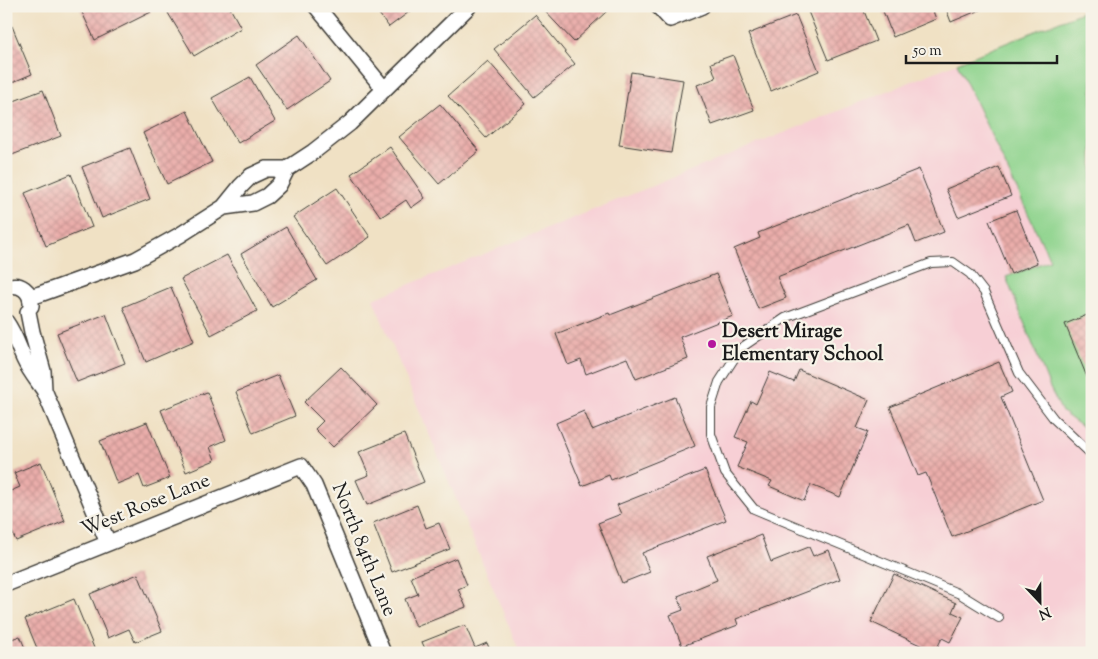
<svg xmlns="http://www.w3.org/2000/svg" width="1098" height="659" font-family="'Sorts Mill Goudy',serif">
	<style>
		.built { fill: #f7cfd5 }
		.green { fill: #8dd38c; stroke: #547854 }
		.building { fill: url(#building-cross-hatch) }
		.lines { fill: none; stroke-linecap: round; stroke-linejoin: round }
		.service-casing { stroke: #3c3a35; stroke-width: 10 }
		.minor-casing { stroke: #3c3a35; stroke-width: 18 }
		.service { stroke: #fff; stroke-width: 8 }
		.minor { stroke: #fff; stroke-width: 15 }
		.poi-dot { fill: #b5179e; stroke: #f7f3e8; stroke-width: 2 }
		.labels { text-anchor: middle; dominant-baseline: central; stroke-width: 4.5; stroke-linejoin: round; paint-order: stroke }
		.poi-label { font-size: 20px; font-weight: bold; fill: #1c1c1c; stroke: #f7f3e8; text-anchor: start }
		.street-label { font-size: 20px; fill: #1c1c1c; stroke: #f7f3e8 }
	</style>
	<defs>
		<pattern id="building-cross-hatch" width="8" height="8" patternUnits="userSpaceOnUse" patternTransform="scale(1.25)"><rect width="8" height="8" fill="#eaadaa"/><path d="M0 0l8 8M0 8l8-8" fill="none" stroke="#c89492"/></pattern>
	</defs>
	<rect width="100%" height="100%" fill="#f7f3e8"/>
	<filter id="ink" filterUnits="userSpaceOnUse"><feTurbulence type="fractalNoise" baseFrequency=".02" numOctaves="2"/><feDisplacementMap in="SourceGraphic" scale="10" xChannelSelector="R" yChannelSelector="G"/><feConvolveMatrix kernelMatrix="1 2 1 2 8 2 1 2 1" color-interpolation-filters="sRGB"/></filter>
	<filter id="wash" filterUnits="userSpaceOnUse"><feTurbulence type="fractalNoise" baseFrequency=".0096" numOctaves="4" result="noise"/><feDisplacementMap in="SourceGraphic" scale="20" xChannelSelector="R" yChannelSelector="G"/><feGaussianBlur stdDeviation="1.12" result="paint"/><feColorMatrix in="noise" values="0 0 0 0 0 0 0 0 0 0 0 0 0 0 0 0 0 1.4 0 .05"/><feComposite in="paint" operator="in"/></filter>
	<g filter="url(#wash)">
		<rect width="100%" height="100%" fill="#f0e1c4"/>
		<path class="built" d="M 957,63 L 1050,260 L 1007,277 L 1050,388 L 1062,412 L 1092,434 L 1092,653 L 520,653 L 373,299 Z"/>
		<path class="green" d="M 1092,8 L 1092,434 L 1062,412 L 1050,388 L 1006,277 L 1050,260 L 957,63 Z"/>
		<g id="blocks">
			<path class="building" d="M 79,6 L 148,6 L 151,12 L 95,40 Z
				M 180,6 L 229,6 L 241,28 L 194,56 L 168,13 Z
				M 373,6 L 417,6 L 389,27 Z
				M 540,6 L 602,6 L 607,11 L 574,42 Z
				M 813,6 L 862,6 L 876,41 L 828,60 L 807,9 Z
				M 881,6 L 931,6 L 936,19 L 893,37 Z
				M 945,6 L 989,6 L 951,22 Z
				M 535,15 L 575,64 L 534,97 L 494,49 Z
				M 796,15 L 819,71 L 771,91 L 748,34 Z
				M 12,26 L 32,74 L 6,85 L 6,28 Z
				M 299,35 L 330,81 L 287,110 L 256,65 Z
				M 733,55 L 754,110 L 712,125 L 697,85 L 716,78 L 711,63 Z
				M 488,61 L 526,104 L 486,138 L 448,96 Z
				M 631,72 L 683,80 L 671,153 L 619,145 Z
				M 250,77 L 275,121 L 238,143 L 212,98 Z
				M 43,90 L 61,136 L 12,155 L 6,140 L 6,104 Z
				M 440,104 L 479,151 L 439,184 L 399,137 Z
				M 187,111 L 212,162 L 167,184 L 143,133 Z
				M 390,147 L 425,198 L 411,208 L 406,200 L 381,217 L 351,174 Z
				M 130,148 L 150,199 L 102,218 L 82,167 Z
				M 999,167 L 1011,196 L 958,217 L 946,189 Z
				M 919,169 L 944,232 L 916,243 L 909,225 L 777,277 L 786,298 L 758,309 L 734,249 L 760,238 L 758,233 Z
				M 71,174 L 92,227 L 46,246 L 25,193 Z
				M 337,188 L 370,237 L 327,266 L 293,217 Z
				M 1016,210 L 1037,263 L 1011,274 L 989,221 Z
				M 286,227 L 317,280 L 272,307 L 241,254 Z
				M 227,255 L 257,311 L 211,335 L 181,279 Z
				M 716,274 L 733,316 L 680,337 L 688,359 L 636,379 L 627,358 L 586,374 L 581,360 L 568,365 L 556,334 L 609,313 L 610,315 Z
				M 171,287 L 194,341 L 146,362 L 123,307 Z
				M 1092,313 L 1092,389 L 1065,324 Z
				M 106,314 L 125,363 L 77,382 L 57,333 Z
				M 999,362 L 1012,392 L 1001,397 L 1043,500 L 952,537 L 926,473 L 918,476 L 890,407 Z
				M 341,367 L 377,405 L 333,447 L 315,429 L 323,421 L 304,402 Z
				M 799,370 L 869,400 L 857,428 L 868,432 L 840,497 L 811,485 L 804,501 L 769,486 L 772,481 L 737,467 L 748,442 L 735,437 L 751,401 L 756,404 L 770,372 L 794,382 Z
				M 278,375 L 295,416 L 253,433 L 236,392 Z
				M 207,392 L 226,440 L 210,447 L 215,460 L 186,472 L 161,410 Z
				M 675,397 L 695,446 L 611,480 L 609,475 L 582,486 L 556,423 L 584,411 L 592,430 Z
				M 147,422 L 170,478 L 144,488 L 139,475 L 117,484 L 100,441 Z
				M 404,434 L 424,482 L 367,505 L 356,480 L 369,475 L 359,452 Z
				M 41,462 L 65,521 L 16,541 L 6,518 L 6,493 L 20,487 L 14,473 Z
				M 705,470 L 726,520 L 642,553 L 650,572 L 622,583 L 598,523 L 621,514 L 617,505 Z
				M 417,505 L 426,528 L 439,523 L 450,549 L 392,572 L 373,523 Z
				M 761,535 L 771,562 L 809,547 L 813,556 L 829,550 L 840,579 L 736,619 L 738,625 L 682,646 L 670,615 L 683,610 L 678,596 L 717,580 L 707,556 Z
				M 456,558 L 467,585 L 458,589 L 466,607 L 416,627 L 405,599 L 418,594 L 411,577 Z
				M 138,574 L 162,631 L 135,642 L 129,629 L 108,638 L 90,594 Z
				M 894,574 L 956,603 L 952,612 L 963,617 L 950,642 L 942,638 L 935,652 L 871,622 Z
				M 74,599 L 96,653 L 39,653 L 25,619 Z
				M 465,625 L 475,648 L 487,643 L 491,653 L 427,653 L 422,642 Z
				M 20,636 L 27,653 L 6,653 L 6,641 Z"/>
		</g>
	</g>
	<g filter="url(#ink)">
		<use href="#blocks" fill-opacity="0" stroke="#3c3a35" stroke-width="1"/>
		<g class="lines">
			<defs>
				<path id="service" d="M 999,618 L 960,594 L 754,509 L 725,473 L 711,434 L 711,407 L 719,382 L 741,348 L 785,318 L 931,263 L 953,262 L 970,274 L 984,292 L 1019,373 L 1054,419 L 1092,455"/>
				<path id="minor" d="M 316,6 L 384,89
					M 658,6 L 670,19 L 702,6
					M 224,207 L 253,203 L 267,196 L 279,185 L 287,169 L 313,152 L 350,123 L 469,6
					M 6,287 C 20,282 32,291 31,306
					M 30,297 L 40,294 L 135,260 L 180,235 L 224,207 L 241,186 L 251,176 L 266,169 L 287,169
					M 28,312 L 32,332 L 43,371 L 44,390
					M 6,322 C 14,333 18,346 24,359 C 29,370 37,380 44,390 L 108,543
					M 6,584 L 301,466 L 314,485 L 383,653"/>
			</defs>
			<use href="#service" class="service-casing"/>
			<use href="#minor" class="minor-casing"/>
			<use href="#service" class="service"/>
			<use href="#minor" class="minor"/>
		</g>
	</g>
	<circle class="poi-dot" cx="712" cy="344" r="5"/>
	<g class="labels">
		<g class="poi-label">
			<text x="722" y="332">Desert Mirage<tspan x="722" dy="23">Elementary School</tspan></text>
		</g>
		<g class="street-label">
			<text transform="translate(146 506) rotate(-22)">West Rose Lane</text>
			<text transform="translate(363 550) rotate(68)">North 84th Lane</text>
		</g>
	</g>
	<rect width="1098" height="659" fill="none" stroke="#f7f3e8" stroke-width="25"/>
	<g transform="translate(1040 602) rotate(158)" stroke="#f7f3e8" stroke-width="4" paint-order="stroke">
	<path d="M0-4L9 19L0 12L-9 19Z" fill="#1c1c1c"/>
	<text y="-8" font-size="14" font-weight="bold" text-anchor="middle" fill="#1c1c1c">N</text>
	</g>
	<path d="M906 55v8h151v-8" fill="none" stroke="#1c1c1c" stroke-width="2.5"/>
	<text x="913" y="55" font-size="15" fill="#1c1c1c" stroke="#f7f3e8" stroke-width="4" paint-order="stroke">50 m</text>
</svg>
